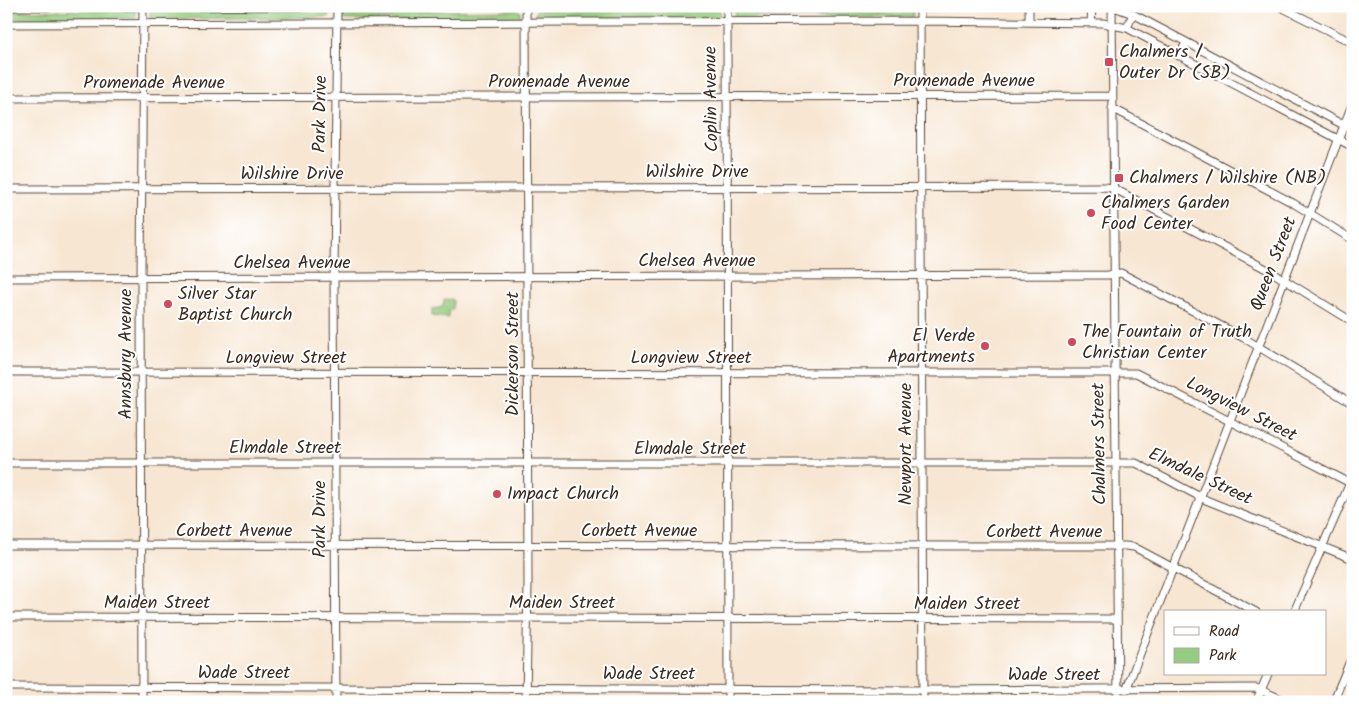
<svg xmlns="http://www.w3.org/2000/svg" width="1359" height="708" font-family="Kalam,sans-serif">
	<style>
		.green { fill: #95cc7f; stroke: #687b4e }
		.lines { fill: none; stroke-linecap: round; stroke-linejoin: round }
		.minor-casing { stroke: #574639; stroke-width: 9 }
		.minor { stroke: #fff; stroke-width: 7 }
		.poi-dot { fill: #d1495b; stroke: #fff; stroke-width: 2 }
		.labels { text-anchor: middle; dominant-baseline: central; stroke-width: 4; stroke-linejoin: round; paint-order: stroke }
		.poi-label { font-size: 18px; fill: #3b2a1e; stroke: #fff; text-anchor: start }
		.street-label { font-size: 18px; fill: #3b2a1e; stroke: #fff }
	</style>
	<rect width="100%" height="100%" fill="#fff"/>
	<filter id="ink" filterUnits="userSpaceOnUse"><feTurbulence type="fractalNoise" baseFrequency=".02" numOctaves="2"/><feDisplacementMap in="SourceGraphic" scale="10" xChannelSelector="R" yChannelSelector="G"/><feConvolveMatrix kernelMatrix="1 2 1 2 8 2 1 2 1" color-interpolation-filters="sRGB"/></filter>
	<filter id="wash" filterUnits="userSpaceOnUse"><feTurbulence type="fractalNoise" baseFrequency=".0096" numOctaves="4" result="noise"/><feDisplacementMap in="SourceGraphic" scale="20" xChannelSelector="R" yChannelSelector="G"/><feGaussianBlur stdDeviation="1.12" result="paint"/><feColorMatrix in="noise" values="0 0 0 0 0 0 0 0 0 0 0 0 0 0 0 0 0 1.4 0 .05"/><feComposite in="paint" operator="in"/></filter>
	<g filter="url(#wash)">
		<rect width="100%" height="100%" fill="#f7e6d2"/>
		<path class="green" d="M 907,8 L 913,9 L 913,17 L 737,18 L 734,15 L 736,9 Z
			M 717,9 L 720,11 L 720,17 L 717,18 L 535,18 L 536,10 Z
			M 131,10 L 136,12 L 136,18 L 6,19 L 6,11 Z
			M 152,10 L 323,10 L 328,11 L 329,17 L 153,19 L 150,18 L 150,12 Z
			M 515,10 L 520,11 L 520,19 L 344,20 L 342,18 L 341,12 Z
			M 444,300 L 453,300 L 453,309 L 449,310 L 448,318 L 432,316 L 432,309 L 443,307 Z"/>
	</g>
	<g filter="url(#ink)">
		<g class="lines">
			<defs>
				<path id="minor" d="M 526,6 L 528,583 L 526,702
					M 727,6 L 728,702
					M 920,6 L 923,702
					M 1111,6 L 1133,14 L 1353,130
					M 1112,6 L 1118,702
					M 1279,6 L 1353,43
					M 6,7 L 419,6
					M 1029,22 L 1029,6
					M 1091,23 L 1092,6
					M 6,24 L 920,21 L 1103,23 L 1127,28 L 1353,147
					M 1127,28 L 1133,14
					M 1179,56 L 1186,43
					M 6,98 L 1112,96
					M 1112,108 L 1293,203 L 1353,240
					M 6,189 L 1105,187 L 1113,188 L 1270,271 L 1353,322
					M 6,278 L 1108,275 L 1121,273 L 1244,338 L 1353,404
					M 6,372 L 1136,373 L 1350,483
					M 6,463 L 1136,463 L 1206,500 L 1353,559
					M 6,545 L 1125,546 L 1134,547 L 1256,612
					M 1294,612 L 1353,476
					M 6,617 L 1117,619
					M 6,687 L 923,690 L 1256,688 L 1288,702
					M 1126,690 L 1353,102
					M 142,702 L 141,278 L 143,6
					M 336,702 L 334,277 L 337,6
					M 1256,702 L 1268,674
					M 1333,702 L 1353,654"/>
			</defs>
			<use href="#minor" class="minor-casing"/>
			<use href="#minor" class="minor"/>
		</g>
	</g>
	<g class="poi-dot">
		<rect x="1104" y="57" width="10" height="10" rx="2.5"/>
		<rect x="1114" y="173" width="10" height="10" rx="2.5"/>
		<circle cx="1091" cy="213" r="5"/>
		<circle cx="168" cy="304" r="5"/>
		<circle cx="1072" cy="342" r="5"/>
		<circle cx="985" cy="346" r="5"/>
		<circle cx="497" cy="494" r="5"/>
	</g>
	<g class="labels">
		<g class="poi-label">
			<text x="1119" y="52">Chalmers /<tspan x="1119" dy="21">Outer Dr (SB)</tspan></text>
			<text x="1129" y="178">Chalmers / Wilshire (NB)</text>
			<text x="1101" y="203">Chalmers Garden<tspan x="1101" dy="21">Food Center</tspan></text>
			<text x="178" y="294">Silver Star<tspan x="178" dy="21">Baptist Church</tspan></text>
			<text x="1082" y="332">The Fountain of Truth<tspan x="1082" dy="21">Christian Center</tspan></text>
			<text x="975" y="336" text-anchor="end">El Verde<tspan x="975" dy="21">Apartments</tspan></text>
			<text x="507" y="494">Impact Church</text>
		</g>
		<g class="street-label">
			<text x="964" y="81">Promenade Avenue</text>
			<text x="559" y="82">Promenade Avenue</text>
			<text x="154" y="83">Promenade Avenue</text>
			<text transform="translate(712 99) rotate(-91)">Coplin Avenue</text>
			<text transform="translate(321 114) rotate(-89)">Park Drive</text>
			<text x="697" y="172">Wilshire Drive</text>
			<text x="292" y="174">Wilshire Drive</text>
			<text x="697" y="261">Chelsea Avenue</text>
			<text x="292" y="263">Chelsea Avenue</text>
			<text transform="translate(1274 264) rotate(-69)">Queen Street</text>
			<text transform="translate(126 354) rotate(-90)">Annsbury Avenue</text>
			<text transform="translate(513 354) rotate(-90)">Dickerson Street</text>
			<text x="286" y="358">Longview Street</text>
			<text x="691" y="358">Longview Street</text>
			<text transform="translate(1241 410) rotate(27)">Longview Street</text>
			<text transform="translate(906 444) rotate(-90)">Newport Avenue</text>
			<text transform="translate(1100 444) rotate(-91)">Chalmers Street</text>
			<text x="285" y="448">Elmdale Street</text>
			<text x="690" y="449">Elmdale Street</text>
			<text transform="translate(1200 477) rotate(25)">Elmdale Street</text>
			<text transform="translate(320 519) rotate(-90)">Park Drive</text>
			<text x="234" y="531">Corbett Avenue</text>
			<text x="639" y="531">Corbett Avenue</text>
			<text x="1044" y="532">Corbett Avenue</text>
			<text x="157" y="603">Maiden Street</text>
			<text x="562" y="603">Maiden Street</text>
			<text x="967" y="604">Maiden Street</text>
			<text x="244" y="673">Wade Street</text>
			<text x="649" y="674">Wade Street</text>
			<text x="1054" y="675">Wade Street</text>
		</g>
	</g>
	<rect width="1359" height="708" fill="none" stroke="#fff" stroke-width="25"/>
	<rect x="1164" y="610" width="162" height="65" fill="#ffffff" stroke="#b1aaa5"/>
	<rect x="1174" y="627" width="25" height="8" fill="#ffffff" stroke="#b1aaa5"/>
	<text x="1209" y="636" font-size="15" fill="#3b2a1e">Road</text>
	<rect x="1174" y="648" width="25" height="15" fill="#95cc7f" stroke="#b1aaa5"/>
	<text x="1209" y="660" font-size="15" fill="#3b2a1e">Park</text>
</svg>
